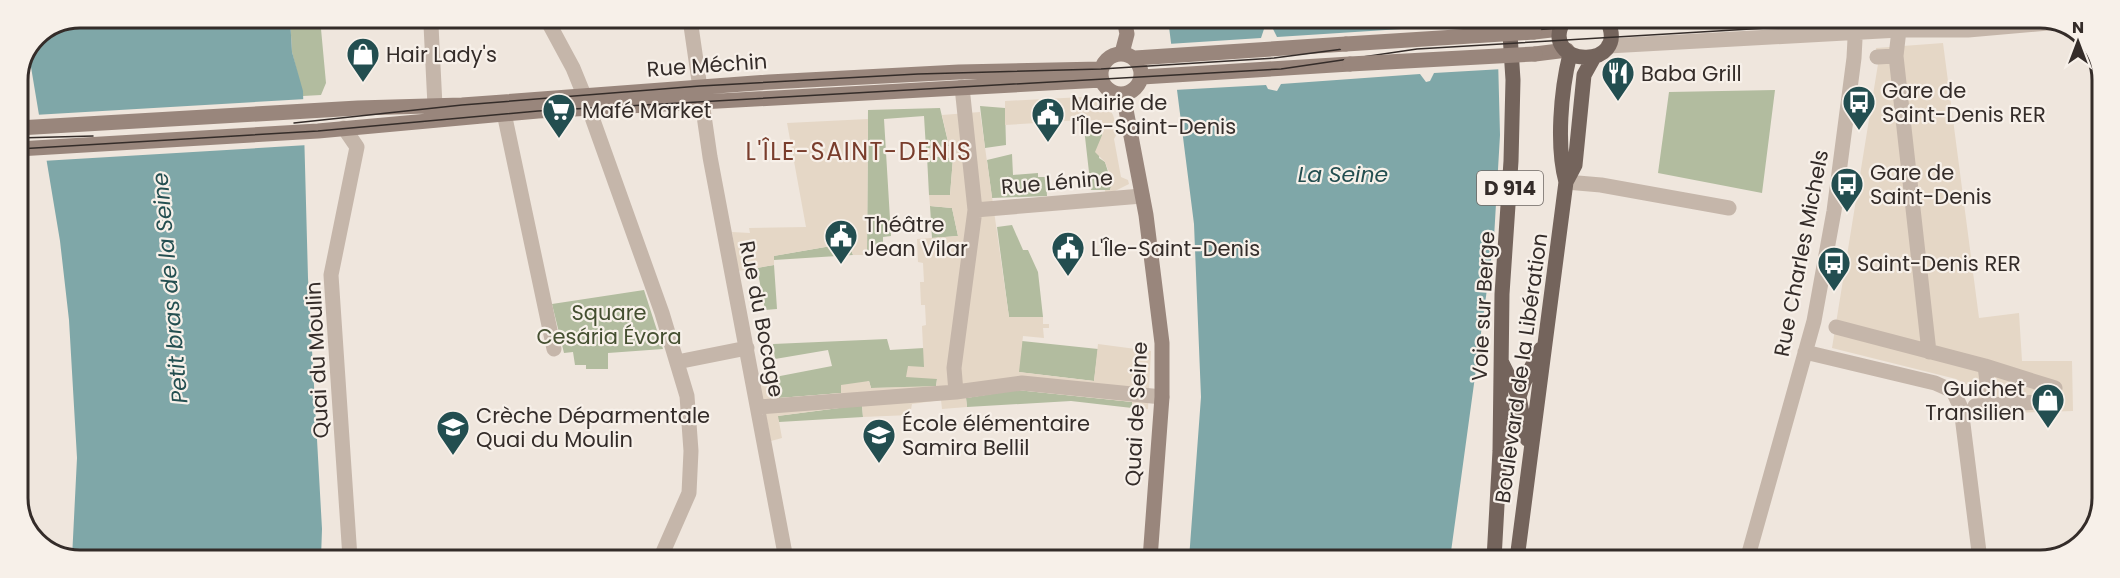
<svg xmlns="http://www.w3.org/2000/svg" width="2120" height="578" font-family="Poppins,sans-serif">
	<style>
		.green { fill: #b2bc9f }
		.plaza { fill: #e5d7c6 }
		.water { fill: #7fa7a8 }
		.pier { fill: #efe6dd }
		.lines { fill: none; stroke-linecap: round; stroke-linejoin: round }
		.street { stroke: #c5b6aa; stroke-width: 15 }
		.secondary { stroke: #99867c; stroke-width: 15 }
		.primary { stroke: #74645c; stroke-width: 15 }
		.tram { stroke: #342c29; stroke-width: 1.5 }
		.secondary-bridge { stroke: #99867c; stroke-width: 15 }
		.labels { text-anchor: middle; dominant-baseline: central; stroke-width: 4.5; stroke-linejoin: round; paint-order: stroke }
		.shield { fill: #f7f0e9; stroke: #6e6763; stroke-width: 1.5 }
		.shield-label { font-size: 20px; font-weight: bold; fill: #342c29 }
		.poi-label { font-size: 21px; fill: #342c29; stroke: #f7f0e9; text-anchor: start }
		.street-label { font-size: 21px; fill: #342c29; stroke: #f7f0e9 }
		.park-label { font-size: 21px; fill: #444f30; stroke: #f7f0e9 }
		.water-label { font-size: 22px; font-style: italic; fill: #234e50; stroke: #f7f0e9 }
		.quarter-label { font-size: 24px; letter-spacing: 1.5px; fill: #793d2c; stroke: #f7f0e9 }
		.rim { fill: none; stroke: #342c29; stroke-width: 3 }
	</style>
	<rect width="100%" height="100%" fill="#efe6dd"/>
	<path class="green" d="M 290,18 L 320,18 L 326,83 L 321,95 L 303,96 L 292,52 Z
		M 1775,90 L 1762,193 L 1658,173 L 1669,92 Z
		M 980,106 L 1005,108 L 1006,145 L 985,148 Z
		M 940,108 L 949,146 L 926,149 L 924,116 L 884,119 L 891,236 L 883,237 L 883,253 L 867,255 L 868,110 Z
		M 1084,128 L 1103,128 L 1099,158 L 1105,162 L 1112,185 L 1110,190 L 1091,190 Z
		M 1012,154 L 1013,175 L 1038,173 L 1038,177 L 1046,177 L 1047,196 L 992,198 L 987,160 Z
		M 927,156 L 953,158 L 950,195 L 929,195 Z
		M 930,206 L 952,208 L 958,236 L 932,238 Z
		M 1012,225 L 1023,250 L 1028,250 L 1038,272 L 1043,317 L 1009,317 L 997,227 Z
		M 849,243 L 853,255 L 774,260 L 773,256 Z
		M 774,265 L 777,309 L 765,310 L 757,268 Z
		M 644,290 L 663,349 L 608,353 L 608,369 L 586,369 L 586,365 L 575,365 L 573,352 L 564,353 L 552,304 Z
		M 887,339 L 890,350 L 924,348 L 924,367 L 937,379 L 936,387 L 871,388 L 869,381 L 841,393 L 779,398 L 775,377 L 832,366 L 828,350 L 775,359 L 773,344 Z
		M 1022,341 L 1098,349 L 1094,381 L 1018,372 Z
		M 1017,390 L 1133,402 L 1132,408 L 1071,401 L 967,407 L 966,398 Z
		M 862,405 L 863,417 L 779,422 L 777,416 Z"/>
	<path class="plaza" d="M 1943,43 L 1979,318 L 2019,313 L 2022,361 L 2072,361 L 2073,411 L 1976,414 L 1974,396 L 1968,385 L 1956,379 L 1832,348 L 1878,64 L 1876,48 Z
		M 1083,97 L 1095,98 L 1107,105 L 1113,115 L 1118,132 L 1114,139 L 1121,177 L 1128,180 L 1129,184 L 1115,191 L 1105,193 L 1105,190 L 1110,190 L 1112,180 L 1105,162 L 1095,152 L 1103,133 L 1102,120 L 1060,121 L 1059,116 L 1038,117 L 1037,123 L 1005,125 L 1005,101 Z
		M 980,112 L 1009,317 L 1043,317 L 1043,324 L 1049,324 L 1049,328 L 1043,328 L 1044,338 L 1023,336 L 1019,372 L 1094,381 L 1098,344 L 1151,351 L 1148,409 L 1132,408 L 1132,402 L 1017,390 L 966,398 L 967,407 L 942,409 L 941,400 L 912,404 L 910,415 L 863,417 L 862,405 L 778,416 L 782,438 L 771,441 L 759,380 L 775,377 L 779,398 L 841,393 L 841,385 L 869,381 L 871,388 L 936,386 L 937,379 L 906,377 L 908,366 L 924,367 L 922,326 L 926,325 L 925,305 L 921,305 L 920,282 L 924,282 L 923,263 L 918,262 L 917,239 L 958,236 L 952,208 L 930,206 L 929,195 L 950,195 L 953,158 L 927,156 L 926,149 L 949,146 L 942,115 Z
		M 868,119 L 867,255 L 853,255 L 848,243 L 774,256 L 774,265 L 738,271 L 732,232 L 750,233 L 749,228 L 806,227 L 787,123 Z"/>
	<path class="water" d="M 81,18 L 290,18 L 292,52 L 303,91 L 308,278 L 322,529 L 321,558 L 72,558 L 77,458 L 69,320 L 60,241 L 29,55 L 37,36 Z
		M 1168,19 L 1497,19 L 1500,135 L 1494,238 L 1450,559 L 1189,559 L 1201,397 L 1194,224 Z"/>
	<path class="pier" d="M 1419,19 L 1427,19 L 1431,28 L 1500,23 L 1503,69 L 1434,73 L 1430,81 L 1426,82 L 1420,74 L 1281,84 L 1277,91 L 1268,89 L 1266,85 L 1174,90 L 1168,44 L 1261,38 L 1264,29 L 1273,29 L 1277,37 L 1417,28 Z
		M 306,99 L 308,145 L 42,161 L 34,115 Z"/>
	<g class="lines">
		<path class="street" d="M 546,18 L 573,68 L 584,95 L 662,313 L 687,396 L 691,451 L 689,493 L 660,559
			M 690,19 L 710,157 L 786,559
			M 431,25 L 435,106
			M 1899,30 L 1896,56 L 1929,352
			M 1608,46 L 1899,30 L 1968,30 L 2059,22
			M 1877,57 L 1896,56
			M 504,113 L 554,349
			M 344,128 L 357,147 L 331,275 L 350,558
			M 1566,182 L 1601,185 L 1729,208
			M 975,210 L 1142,196
			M 1836,327 L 1985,366 L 2055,388
			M 1805,352 L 1935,383 L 1953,391 L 1961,408 L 1980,560
			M 677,362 L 747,348
			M 1985,366 L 1990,405
			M 956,392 L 954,368 L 975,210 L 962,87
			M 1975,406 L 2038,402
			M 758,407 L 956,392 L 1022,383 L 1162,397
			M 1747,560 L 1814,321 L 1834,211 L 1854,58 L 1856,20"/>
		<path class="secondary" d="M 1534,32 L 1560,29
			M 1122,53 L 1127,34 L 1124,19
			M1101 74a20 20 0 1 1 40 0a20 20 0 1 1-40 0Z
			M 1535,54 L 1567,50
			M 1135,58 L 1346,44
			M 1142,77 L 1350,64
			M 1123,94 L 1146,215 L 1162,343 L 1162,397 L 1150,559
			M 18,128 L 358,108 L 462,105 L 769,82 L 959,72 L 1101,69
			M 18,149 L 318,131 L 538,111 L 1102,80"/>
		<path class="primary" d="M 1564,20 C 1537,67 1632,72 1607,20
			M 1566,182 C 1556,146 1561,90 1570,54
			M 1502,363 L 1519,397 L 1527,439
			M 1504,440 L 1524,382 L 1541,349
			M 1494,559 L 1500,451 L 1502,294 L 1511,161 L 1513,80 L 1509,19
			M 1517,559 L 1566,182 L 1575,165 L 1584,75 L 1594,57"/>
		<path class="tram" d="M 294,123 L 462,105 L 700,86 L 918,74 L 1101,69 L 1274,58 L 1420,39 L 1661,20
			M 18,138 L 93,136
			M 18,149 L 318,131 L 538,111 L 1281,69 L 1417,49 L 1901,20"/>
		<path class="secondary-bridge" d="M 1346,44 L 1534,32
			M 1350,64 L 1535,54"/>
	</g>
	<defs>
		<symbol id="shop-pin" viewBox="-11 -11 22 30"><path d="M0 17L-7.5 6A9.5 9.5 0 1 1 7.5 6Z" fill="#234e50" stroke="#f7f0e9"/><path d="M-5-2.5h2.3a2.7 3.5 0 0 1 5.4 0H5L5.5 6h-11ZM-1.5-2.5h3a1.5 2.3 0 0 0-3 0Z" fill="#fff"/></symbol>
		<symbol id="restaurant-pin" viewBox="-11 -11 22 30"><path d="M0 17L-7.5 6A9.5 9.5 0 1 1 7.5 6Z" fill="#234e50" stroke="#f7f0e9"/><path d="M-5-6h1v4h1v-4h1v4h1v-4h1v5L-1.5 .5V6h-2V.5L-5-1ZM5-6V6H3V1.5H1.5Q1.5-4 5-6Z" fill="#fff"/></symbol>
		<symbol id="bus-pin" viewBox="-11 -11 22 30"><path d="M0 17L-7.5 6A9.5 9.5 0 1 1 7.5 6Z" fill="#234e50" stroke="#f7f0e9"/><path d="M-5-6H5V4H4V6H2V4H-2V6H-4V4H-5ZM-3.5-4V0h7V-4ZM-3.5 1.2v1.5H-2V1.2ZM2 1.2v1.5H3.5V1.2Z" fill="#fff"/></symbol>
		<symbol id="supermarket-pin" viewBox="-11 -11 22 30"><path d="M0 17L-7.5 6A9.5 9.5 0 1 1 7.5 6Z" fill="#234e50" stroke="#f7f0e9"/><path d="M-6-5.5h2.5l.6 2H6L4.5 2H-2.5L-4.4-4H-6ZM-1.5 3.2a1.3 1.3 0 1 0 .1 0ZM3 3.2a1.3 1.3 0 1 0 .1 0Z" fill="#fff"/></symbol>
		<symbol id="civic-pin" viewBox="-11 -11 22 30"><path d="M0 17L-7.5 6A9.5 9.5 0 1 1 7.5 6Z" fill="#234e50" stroke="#f7f0e9"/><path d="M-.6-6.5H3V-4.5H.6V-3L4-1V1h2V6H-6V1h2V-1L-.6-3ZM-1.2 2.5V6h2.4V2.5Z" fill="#fff"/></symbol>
		<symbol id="school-pin" viewBox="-11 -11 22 30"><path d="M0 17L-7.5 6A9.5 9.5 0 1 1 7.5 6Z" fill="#234e50" stroke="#f7f0e9"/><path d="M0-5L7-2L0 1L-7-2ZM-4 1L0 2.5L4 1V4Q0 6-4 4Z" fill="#fff"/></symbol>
	</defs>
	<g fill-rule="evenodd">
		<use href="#shop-pin" x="344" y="35" width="38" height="52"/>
		<use href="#restaurant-pin" x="1599" y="54" width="38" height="52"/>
		<use href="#bus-pin" x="1840" y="83" width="38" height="52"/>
		<use href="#supermarket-pin" x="540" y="91" width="38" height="52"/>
		<use href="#civic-pin" x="1029" y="95" width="38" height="52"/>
		<use href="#bus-pin" x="1828" y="165" width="38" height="52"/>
		<use href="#civic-pin" x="822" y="217" width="38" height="52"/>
		<use href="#civic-pin" x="1049" y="229" width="38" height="52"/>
		<use href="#bus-pin" x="1815" y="244" width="38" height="52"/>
		<use href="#shop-pin" x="2029" y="381" width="38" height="52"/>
		<use href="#school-pin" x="434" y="408" width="38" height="52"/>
		<use href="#school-pin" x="860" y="416" width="38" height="52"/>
	</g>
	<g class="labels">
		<rect class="shield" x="1477" y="171" width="66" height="34" rx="4.5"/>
		<g class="shield-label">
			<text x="1510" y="188">D 914</text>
		</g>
		<g class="poi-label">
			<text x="386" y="54">Hair Lady's</text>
			<text x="1641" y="73">Baba Grill</text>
			<text x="1882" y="90">Gare de<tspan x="1882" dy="24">Saint-Denis RER</tspan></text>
			<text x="1071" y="102">Mairie de<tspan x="1071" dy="24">l'Île-Saint-Denis</tspan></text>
			<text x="582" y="110">Mafé Market</text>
			<text x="1870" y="172">Gare de<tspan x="1870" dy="24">Saint-Denis</tspan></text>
			<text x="864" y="224">Théâtre<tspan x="864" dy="24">Jean Vilar</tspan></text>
			<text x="1091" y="248">L'Île-Saint-Denis</text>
			<text x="1857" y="263">Saint-Denis RER</text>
			<text x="2025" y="388" text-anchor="end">Guichet<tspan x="2025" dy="24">Transilien</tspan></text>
			<text x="476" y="415">Crèche Déparmentale<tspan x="476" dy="24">Quai du Moulin</tspan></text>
			<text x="902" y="423">École élémentaire<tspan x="902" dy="24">Samira Bellil</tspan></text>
		</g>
		<g class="street-label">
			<text transform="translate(707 65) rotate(-4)">Rue Méchin</text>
			<text transform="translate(1057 182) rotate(-5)">Rue Lénine</text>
			<text transform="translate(1801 253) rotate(-79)">Rue Charles Michels</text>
			<text transform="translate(1483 306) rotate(-87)">Voie sur Berge</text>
			<text transform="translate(762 319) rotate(79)">Rue du Bocage</text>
			<text transform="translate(317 360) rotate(-93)">Quai du Moulin</text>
			<text transform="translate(1521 368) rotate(-82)">Boulevard de la Libération</text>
			<text transform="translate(1136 414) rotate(-87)">Quai de Seine</text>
		</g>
		<g class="park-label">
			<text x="609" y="312">Square<tspan x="609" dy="24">Cesária Évora</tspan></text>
		</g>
		<g class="water-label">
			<text x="1343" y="174">La Seine</text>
			<text transform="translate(170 288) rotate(-95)">Petit bras de la Seine</text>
		</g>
		<g class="quarter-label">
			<text x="859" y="151">L'ÎLE-SAINT-DENIS</text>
		</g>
	</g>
	<path d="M0 0H2120V578H0ZM80 28H2040A52 52 0 0 1 2092 80V498A52 52 0 0 1 2040 550H80A52 52 0 0 1 28 498V80A52 52 0 0 1 80 28Z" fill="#f7f0e9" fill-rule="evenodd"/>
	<path class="rim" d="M80 28H2040A52 52 0 0 1 2092 80V498A52 52 0 0 1 2040 550H80A52 52 0 0 1 28 498V80A52 52 0 0 1 80 28Z"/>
	<g transform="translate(2078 42)" stroke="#f7f0e9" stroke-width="4.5" paint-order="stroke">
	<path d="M0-4.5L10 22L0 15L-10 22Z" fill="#342c29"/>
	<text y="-9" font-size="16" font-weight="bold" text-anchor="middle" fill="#342c29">N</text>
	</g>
</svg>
